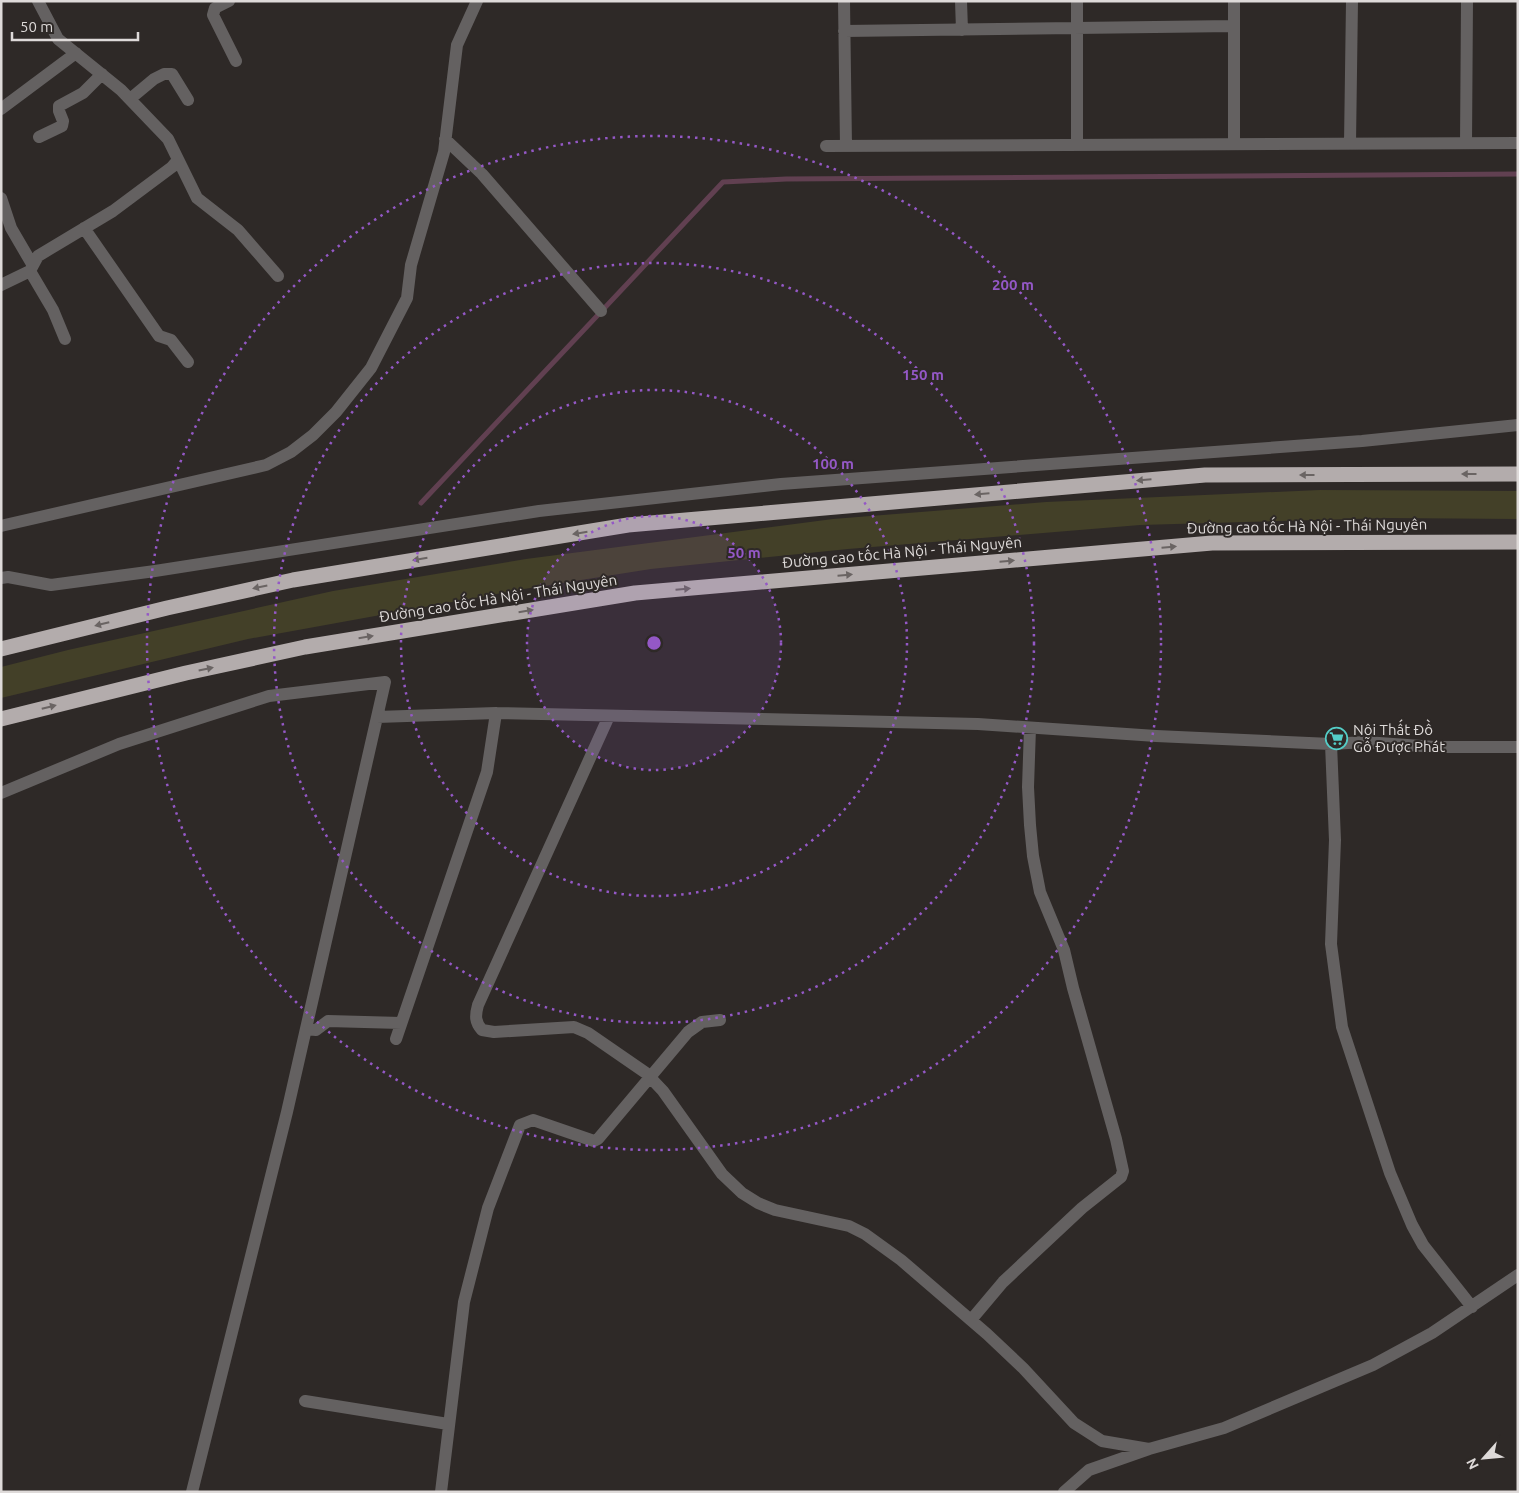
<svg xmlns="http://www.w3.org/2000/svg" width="1519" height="1493" font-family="Ubuntu,sans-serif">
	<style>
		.grass { fill: #434028 }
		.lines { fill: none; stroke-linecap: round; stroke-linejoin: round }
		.stream { stroke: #614051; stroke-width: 5 }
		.minor { stroke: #646161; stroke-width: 12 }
		.highway { stroke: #b3acac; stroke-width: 15 }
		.oneway { fill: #6a6463 }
		.ring { fill: none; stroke: #9458c6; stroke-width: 2.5; stroke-dasharray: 2.5 5 }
		.labels { text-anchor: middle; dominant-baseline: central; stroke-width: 4; stroke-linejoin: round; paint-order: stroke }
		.street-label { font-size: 15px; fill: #dedad9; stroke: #2e2927 }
		.poi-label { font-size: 15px; fill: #dedad9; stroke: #2e2927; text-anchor: start }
		.centre { fill: #9458c6; stroke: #2e2927; stroke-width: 2.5 }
		.ring-label { font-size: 15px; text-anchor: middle; font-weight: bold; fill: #9458c6; stroke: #2e2927; stroke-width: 4; stroke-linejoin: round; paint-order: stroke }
	</style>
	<rect width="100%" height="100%" fill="#2e2927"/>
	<path class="grass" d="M 1320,490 L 1518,491 L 1518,519 L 1388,518 L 1140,525 L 848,549 L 651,569 L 524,589 L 248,639 L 1,698 L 1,667 L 68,650 L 333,591 L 526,559 L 833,519 L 1046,502 Z"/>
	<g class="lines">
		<path class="stream" d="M 421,503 L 723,182 L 786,179 L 1518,174"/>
		<path class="minor" d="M 38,1 L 58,39 L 121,90 L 168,139 L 197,198 L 238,230 L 278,276
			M 229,1 L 215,8 L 213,15 L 236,61
			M 844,1 L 846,146
			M 961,1 L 962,30
			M 1077,1 L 1077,145
			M 1234,1 L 1234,144
			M 844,31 L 1234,26
			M 130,99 L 154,79 L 164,74 L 172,74 L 188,100
			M 1,109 L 76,53
			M 39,137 L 62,126 L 63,121 L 59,111 L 59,106 L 83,93 L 102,74
			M 445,139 L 482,174 L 601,311
			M 1350,143 L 1352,1
			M 1466,143 L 1467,1
			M 826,146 L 1518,143
			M 1,198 L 11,228 L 32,264
			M 84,228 L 159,336 L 171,340 L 188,362
			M 30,271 L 53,310 L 65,339
			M 1,285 L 30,271 L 38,256 L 113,211 L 172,167 L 178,160
			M 1,526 L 266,465 L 291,452 L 313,435 L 336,412 L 371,368 L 407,298 L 411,265 L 444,152 L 457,45 L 477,1
			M 1,578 L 8,577 L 51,585 L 155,571 L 539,511 L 781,484 L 1362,441 L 1518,425
			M 609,716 L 478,1005 C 475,1016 475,1022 482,1030 L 494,1032 L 574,1027 L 588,1033 L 646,1073 L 663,1091 L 722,1174 L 742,1193 L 758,1203 L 775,1210 L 849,1226 L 865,1234 L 901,1260 L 987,1334 L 1023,1368 L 1074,1423 L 1102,1441 L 1149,1449
			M 377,717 L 496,713 L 978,724 L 1156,736 L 1331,744 L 1365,742 L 1435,747 L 1518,747
			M 1331,744 L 1335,840 L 1331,944 L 1342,1027 L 1390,1173 L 1412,1225 L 1423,1245 L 1472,1307
			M 1,793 L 119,744 L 269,696 L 385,682 L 287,1112 L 192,1492
			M 306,1029 L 316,1030 L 328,1021 L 401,1023
			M 396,1039 L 487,772 L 496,713
			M 971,1320 L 1003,1282 L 1082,1208 L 1121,1177 L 1123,1171 L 1116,1139 L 1073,988 L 1064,950 L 1040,892 L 1033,856 L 1030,825 L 1028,787 L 1030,728
			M 305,1401 L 448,1424
			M 441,1492 L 464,1302 L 488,1208 L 520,1125 L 533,1120 L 594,1141 L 598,1139 L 688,1032 L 702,1022 L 720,1020
			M 1064,1492 L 1089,1470 L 1149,1449 L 1224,1428 L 1373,1365 L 1432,1333 L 1518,1275"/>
		<path class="highway" d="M 1,649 L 167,608 L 293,580 L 628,525 L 1205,475 L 1518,474
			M 1,719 L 186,673 L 305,647 L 635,593 L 1212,543 L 1518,542"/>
	</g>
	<defs><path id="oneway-solid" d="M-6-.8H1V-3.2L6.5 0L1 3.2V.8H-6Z" transform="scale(1.25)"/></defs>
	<g class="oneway">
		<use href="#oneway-solid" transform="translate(1469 474) rotate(180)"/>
		<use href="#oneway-solid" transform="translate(1307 475) rotate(180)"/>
		<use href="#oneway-solid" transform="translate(1144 480) rotate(175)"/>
		<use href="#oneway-solid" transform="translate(982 494) rotate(175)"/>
		<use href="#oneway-solid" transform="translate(580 533) rotate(171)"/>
		<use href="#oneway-solid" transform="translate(1169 547) rotate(-5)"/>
		<use href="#oneway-solid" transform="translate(420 559) rotate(171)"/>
		<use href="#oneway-solid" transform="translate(1007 561) rotate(-5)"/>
		<use href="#oneway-solid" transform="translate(845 575) rotate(-5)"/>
		<use href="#oneway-solid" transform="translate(260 587) rotate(168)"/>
		<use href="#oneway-solid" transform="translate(683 589) rotate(-5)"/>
		<use href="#oneway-solid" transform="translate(526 611) rotate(-9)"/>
		<use href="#oneway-solid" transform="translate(102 624) rotate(166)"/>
		<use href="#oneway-solid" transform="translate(366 637) rotate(-9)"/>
		<use href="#oneway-solid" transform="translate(206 669) rotate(-12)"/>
		<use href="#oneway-solid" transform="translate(49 707) rotate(-14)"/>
	</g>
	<circle cx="654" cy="643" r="127" fill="#9458c6" fill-opacity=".12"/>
	<g class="ring">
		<circle cx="654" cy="643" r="127"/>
		<circle cx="654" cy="643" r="253"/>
		<circle cx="654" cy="643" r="380"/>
		<circle cx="654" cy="643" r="507"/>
	</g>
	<defs>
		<symbol id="supermarket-ring" viewBox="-11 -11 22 22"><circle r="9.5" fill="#2e2927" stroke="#54cdc7" stroke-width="1.5"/><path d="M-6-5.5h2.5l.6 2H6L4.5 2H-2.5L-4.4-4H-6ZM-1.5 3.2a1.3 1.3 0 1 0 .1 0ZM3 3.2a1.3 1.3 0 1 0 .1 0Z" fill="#54cdc7"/></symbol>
	</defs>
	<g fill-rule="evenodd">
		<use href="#supermarket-ring" x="1324" y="726" width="25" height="25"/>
	</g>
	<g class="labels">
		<g class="street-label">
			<text transform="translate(1307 526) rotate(-1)">Đường cao tốc Hà Nội - Thái Nguyên</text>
			<text transform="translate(902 552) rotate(-5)">Đường cao tốc Hà Nội - Thái Nguyên</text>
			<text transform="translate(498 598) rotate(-9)">Đường cao tốc Hà Nội - Thái Nguyên</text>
		</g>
		<g class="poi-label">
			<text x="1353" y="729">Nội Thất Đồ<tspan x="1353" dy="17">Gỗ Được Phát</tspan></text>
		</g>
	</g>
	<circle cx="654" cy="643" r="8" class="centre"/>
	<g class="ring-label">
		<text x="1013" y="290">200 m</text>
		<text x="923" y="380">150 m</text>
		<text x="833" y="469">100 m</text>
		<text x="744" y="558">50 m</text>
	</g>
	<rect width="1519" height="1493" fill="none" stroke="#dedad9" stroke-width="5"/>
	<g transform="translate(1484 1458) rotate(243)" stroke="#2e2927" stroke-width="4" paint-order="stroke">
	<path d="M0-4L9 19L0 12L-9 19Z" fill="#dedad9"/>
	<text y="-8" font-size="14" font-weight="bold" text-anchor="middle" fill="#dedad9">N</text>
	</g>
	<path d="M12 32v8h126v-8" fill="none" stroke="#dedad9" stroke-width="2.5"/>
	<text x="20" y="32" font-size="15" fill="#dedad9" stroke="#2e2927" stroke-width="4" paint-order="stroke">50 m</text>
</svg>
